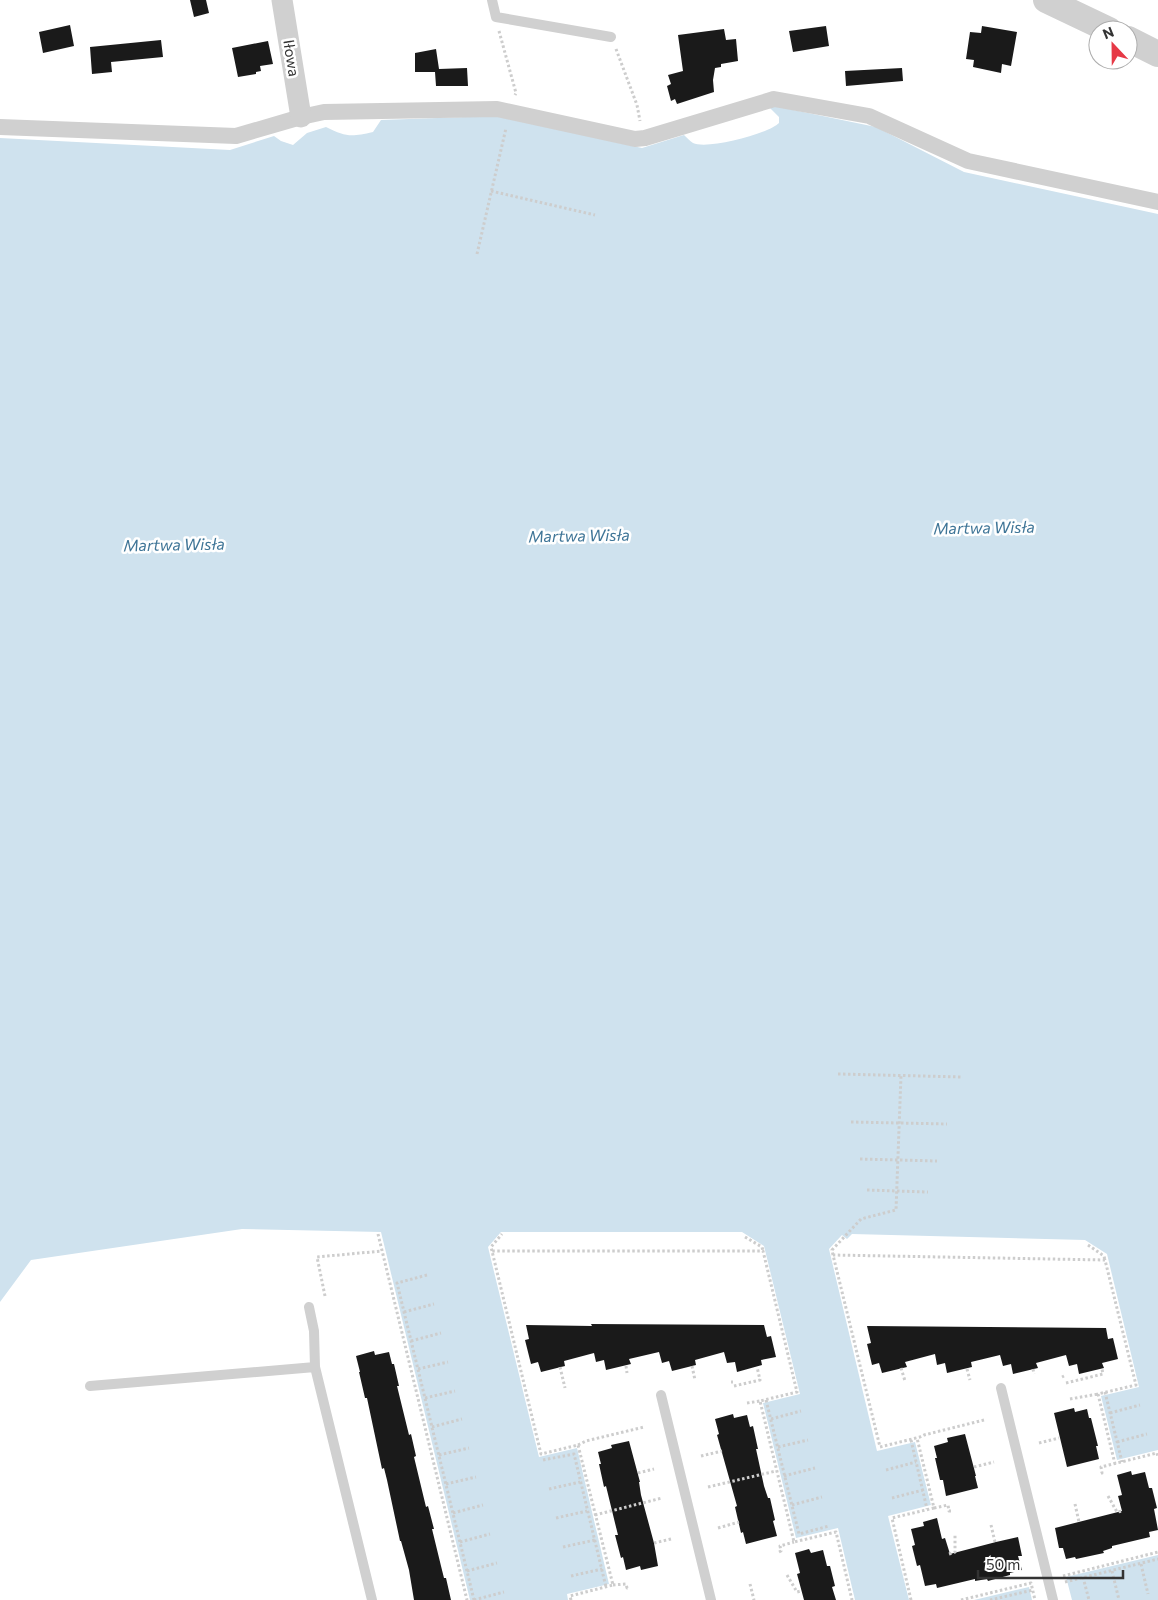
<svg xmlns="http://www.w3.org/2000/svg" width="1158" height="1600" font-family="Commissioner,sans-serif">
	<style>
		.water { fill: #cfe2ee }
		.building { fill: #1a1a1a }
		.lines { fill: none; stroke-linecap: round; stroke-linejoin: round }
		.path { stroke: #cdcdcd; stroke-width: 3; stroke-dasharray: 2.5 2.5; stroke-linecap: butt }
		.service { stroke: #d0d0d0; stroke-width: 10 }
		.pedestrian { stroke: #d0d0d0; stroke-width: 16 }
		.minor { stroke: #d0d0d0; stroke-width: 21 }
		.tertiary { stroke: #d0d0d0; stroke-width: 26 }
		.labels { text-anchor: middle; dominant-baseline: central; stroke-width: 5; stroke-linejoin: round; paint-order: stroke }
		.street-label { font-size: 15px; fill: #333; stroke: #fff }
		.water-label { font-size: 16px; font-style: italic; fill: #3f7597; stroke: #fff }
	</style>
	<rect width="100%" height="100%" fill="#fff"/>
	<path class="water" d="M 774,106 L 876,127 L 964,172 L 1158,214 L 1158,1450 L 1117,1460 L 1101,1396 L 1139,1387 L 1107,1254 L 1085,1240 L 852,1234 L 847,1239 L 842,1235 L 829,1249 L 877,1451 L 915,1442 L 931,1505 L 888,1516 L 909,1600 L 855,1600 L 838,1528 L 796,1538 L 763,1403 L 800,1394 L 764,1246 L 742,1232 L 501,1232 L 488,1247 L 539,1457 L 577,1448 L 609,1584 L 567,1594 L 568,1600 L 470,1600 L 381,1232 L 242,1229 L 31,1260 L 0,1302 L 0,138 L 230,150 L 274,136 L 281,141 L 293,145 L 307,133 L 326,127 C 346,137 351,137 373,132 L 381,120 L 495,116 L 642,148 L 684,135 C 686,137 690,141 693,143 C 707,150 768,134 779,123 L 779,117 L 770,108 Z
		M 1158,1555 L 1158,1600 L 1072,1600 L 1066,1577 Z
		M 1029,1587 L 1032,1600 L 974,1600 Z"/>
	<path class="building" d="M 190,0 L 206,0 L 209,13 L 194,17 Z
		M 70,25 L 74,46 L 43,53 L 39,32 Z
		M 826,26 L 829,46 L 793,52 L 789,31 Z
		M 982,26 L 1017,32 L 1011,66 L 1002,64 L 1001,73 L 973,67 L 974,60 L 966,59 L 970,32 L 981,33 Z
		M 724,29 L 726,40 L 736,39 L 738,61 L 721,64 L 721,67 L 715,68 L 713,80 L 714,92 L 677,104 L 675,99 L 671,101 L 667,86 L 671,84 L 668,75 L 683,71 L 678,35 Z
		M 161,40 L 163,57 L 111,62 L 112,72 L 92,74 L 90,47 Z
		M 268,41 L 273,64 L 260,66 L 261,71 L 256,72 L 256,74 L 238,77 L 232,48 Z
		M 436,49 L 439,69 L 467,68 L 468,86 L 436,86 L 435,72 L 415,72 L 415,53 Z
		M 902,68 L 903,81 L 846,86 L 845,71 Z
		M 591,1324 L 764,1325 L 767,1337 L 771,1336 L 776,1357 L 761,1360 L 762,1365 L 737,1372 L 735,1362 L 727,1363 L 724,1352 L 695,1360 L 696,1365 L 672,1371 L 669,1361 L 662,1363 L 659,1352 L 629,1359 L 631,1364 L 606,1370 L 604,1360 L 596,1362 L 594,1353 L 564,1361 L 565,1366 L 541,1372 L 538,1362 L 531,1364 L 525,1340 L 529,1339 L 526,1325 L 592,1326 Z
		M 867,1326 L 1106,1328 L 1108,1339 L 1113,1338 L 1118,1359 L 1102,1363 L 1104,1368 L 1079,1374 L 1077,1364 L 1069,1366 L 1066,1355 L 1036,1363 L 1038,1368 L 1013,1374 L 1011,1364 L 1003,1366 L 1000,1355 L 971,1362 L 972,1367 L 947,1373 L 945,1363 L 937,1365 L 935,1354 L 905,1362 L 907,1367 L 882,1373 L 879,1363 L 872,1365 L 867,1344 L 871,1343 Z
		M 374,1351 L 375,1355 L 389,1352 L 392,1364 L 394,1364 L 399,1386 L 397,1386 L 409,1435 L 411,1434 L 416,1456 L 414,1457 L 426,1507 L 428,1506 L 434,1529 L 432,1529 L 441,1566 L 444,1578 L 446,1578 L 451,1600 L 414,1600 L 409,1570 L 401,1541 L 400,1541 L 387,1480 L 384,1468 L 382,1469 L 367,1398 L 365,1398 L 359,1372 L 360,1372 L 356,1356 Z
		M 1074,1408 L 1075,1412 L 1087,1409 L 1089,1418 L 1091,1418 L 1098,1446 L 1096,1446 L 1099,1459 L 1067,1467 L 1054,1413 Z
		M 733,1414 L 734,1418 L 747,1415 L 750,1427 L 753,1426 L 758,1449 L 756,1449 L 764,1486 L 768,1498 L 770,1498 L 775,1520 L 773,1521 L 777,1536 L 746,1544 L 743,1532 L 741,1533 L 735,1507 L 737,1506 L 717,1435 L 719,1434 L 715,1419 Z
		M 965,1434 L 976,1476 L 975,1476 L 978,1488 L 946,1496 L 943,1480 L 940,1480 L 935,1458 L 937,1458 L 934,1446 L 948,1442 L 947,1438 Z
		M 629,1441 L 640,1482 L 639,1482 L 641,1495 L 654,1543 L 658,1566 L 641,1570 L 640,1566 L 626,1570 L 623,1557 L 621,1558 L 615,1535 L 618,1535 L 615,1523 L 606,1486 L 604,1487 L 599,1464 L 601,1464 L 598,1452 L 612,1448 L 611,1445 Z
		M 1131,1471 L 1132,1475 L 1145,1472 L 1149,1488 L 1152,1488 L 1157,1508 L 1154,1509 L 1158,1530 L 1149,1532 L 1150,1537 L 1112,1546 L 1112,1548 L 1103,1551 L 1104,1553 L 1076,1559 L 1075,1557 L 1066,1559 L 1063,1548 L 1059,1548 L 1055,1528 L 1122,1511 L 1118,1496 L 1122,1495 L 1117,1475 Z
		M 937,1518 L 942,1539 L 945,1538 L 950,1554 L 996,1542 L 1018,1537 L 1022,1556 L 1018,1556 L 1022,1570 L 1010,1573 L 1010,1575 L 988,1581 L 987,1579 L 975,1581 L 975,1579 L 937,1588 L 936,1584 L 925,1586 L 920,1565 L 917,1566 L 912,1546 L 915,1545 L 911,1529 L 924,1526 L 923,1522 Z
		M 809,1549 L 811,1553 L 823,1550 L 827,1566 L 830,1566 L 835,1586 L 832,1587 L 836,1600 L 804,1600 L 797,1574 L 800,1573 L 795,1553 Z"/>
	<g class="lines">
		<path class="path" d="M 499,31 L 516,93 L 515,95
			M 616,49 L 637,105 L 640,121
			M 491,191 L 595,215
			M 477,254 L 506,128
			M 838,1074 L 963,1077
			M 851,1122 L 947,1124
			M 860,1159 L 937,1161
			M 867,1190 L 928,1192
			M 378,1234 L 467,1600
			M 745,1237 L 762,1247 L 763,1251
			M 1088,1245 L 1104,1256 L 1105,1260
			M 492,1251 L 491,1247 L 502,1234
			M 833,1255 L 832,1250 L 861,1219 L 896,1210 L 901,1075
			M 427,1275 L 397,1283 L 474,1600
			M 325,1296 L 317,1257 L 382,1251
			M 404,1312 L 434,1304
			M 411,1341 L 441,1333
			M 626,1366 L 627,1373
			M 692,1366 L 695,1380
			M 560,1367 L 565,1388
			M 901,1368 L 905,1381
			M 418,1369 L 448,1362
			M 967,1369 L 970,1380
			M 1033,1369 L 1034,1374
			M 1062,1377 L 1064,1376
			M 731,1382 L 733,1382
			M 1066,1383 L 1103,1374 L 1102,1369
			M 734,1386 L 760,1380 L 757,1367
			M 1105,1392 L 1122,1462
			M 425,1398 L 455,1391
			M 1070,1399 L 1098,1394
			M 766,1400 L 799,1534 L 829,1526
			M 747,1403 L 760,1401
			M 1110,1413 L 1140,1405
			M 771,1419 L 801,1411
			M 984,1420 L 924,1435 L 920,1437 L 880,1447 L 833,1255 L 1105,1260 L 1136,1385 L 1098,1394 L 1115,1464
			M 432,1427 L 462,1419
			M 911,1440 L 927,1509
			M 1117,1442 L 1147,1434
			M 1039,1443 L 1059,1438
			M 578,1445 L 586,1441 L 644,1427
			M 778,1447 L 808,1440
			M 439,1455 L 469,1448
			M 701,1456 L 722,1451
			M 543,1460 L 574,1454 L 606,1587
			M 974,1467 L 994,1462
			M 886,1470 L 916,1462
			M 638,1473 L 654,1469
			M 1101,1473 L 1102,1473 L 1101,1467 L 1157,1453 L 1158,1457
			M 784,1476 L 815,1468
			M 446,1484 L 476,1477
			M 708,1487 L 776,1471
			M 549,1489 L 580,1482
			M 1108,1496 L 1117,1512 L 1122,1511
			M 892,1498 L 923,1490
			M 1075,1504 L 1079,1522
			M 792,1505 L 822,1497
			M 934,1508 L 948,1505 L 949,1511 L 951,1511
			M 453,1513 L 483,1505
			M 595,1515 L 662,1498
			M 556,1518 L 587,1511
			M 991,1525 L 995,1542
			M 718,1528 L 739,1522
			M 460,1542 L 490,1534
			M 654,1543 L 671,1539
			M 563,1547 L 595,1540
			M 779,1552 L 781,1551 L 780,1546 L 794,1542
			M 949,1554 L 955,1552 L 955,1534
			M 1141,1564 L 1148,1594
			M 467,1571 L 497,1563
			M 1112,1571 L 1119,1600
			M 787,1575 L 797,1592 L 801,1591
			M 571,1576 L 602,1569
			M 1063,1576 L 1158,1552
			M 1083,1577 L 1089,1600
			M 1065,1582 L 1158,1559
			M 750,1584 L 754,1600
			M 613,1585 L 626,1584 L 627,1588 L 629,1587
			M 474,1600 L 504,1592
			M 571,1600 L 570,1596 L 613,1585 L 578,1445 L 541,1454 L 492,1251 L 763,1251 L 797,1392 L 760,1401 L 794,1542 L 836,1532 L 852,1600
			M 911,1600 L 892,1518 L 934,1508 L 917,1438
			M 961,1600 L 1031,1583 L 1035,1600
			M 990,1600 L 1033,1590"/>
		<path class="service" d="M 492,0 L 496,17 L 611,37
			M 309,1307 L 314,1331 L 315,1367 L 372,1600
			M 90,1386 L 315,1367
			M 1001,1388 L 1053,1600
			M 661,1395 L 711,1600"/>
		<path class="pedestrian" d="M 0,127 L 236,136 L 301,117 L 324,112 L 497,109 L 635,139 L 645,138 L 774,99 L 869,116 L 968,161 L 1158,202"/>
		<path class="minor" d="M 282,0 L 301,117"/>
		<path class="tertiary" d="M 1046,0 L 1109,30
			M 1128,39 L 1158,54"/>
	</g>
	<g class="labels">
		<g class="street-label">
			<text transform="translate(292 58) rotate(81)">Iłowa</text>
		</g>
		<g class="water-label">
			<text transform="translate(984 527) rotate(-1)">Martwa Wisła</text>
			<text transform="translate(579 535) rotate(-1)">Martwa Wisła</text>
			<text transform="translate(174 544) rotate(-1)">Martwa Wisła</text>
		</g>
	</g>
	<g transform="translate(1113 45) rotate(338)"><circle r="24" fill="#ffffff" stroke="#adadad"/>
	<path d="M0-4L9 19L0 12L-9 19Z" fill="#e63946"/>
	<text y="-8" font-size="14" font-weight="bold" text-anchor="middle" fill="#333333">N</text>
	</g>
	<path d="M978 1570v8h145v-8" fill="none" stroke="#333333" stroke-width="2.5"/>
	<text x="986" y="1570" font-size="15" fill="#333333" stroke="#ffffff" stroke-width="4" paint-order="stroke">50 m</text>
</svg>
